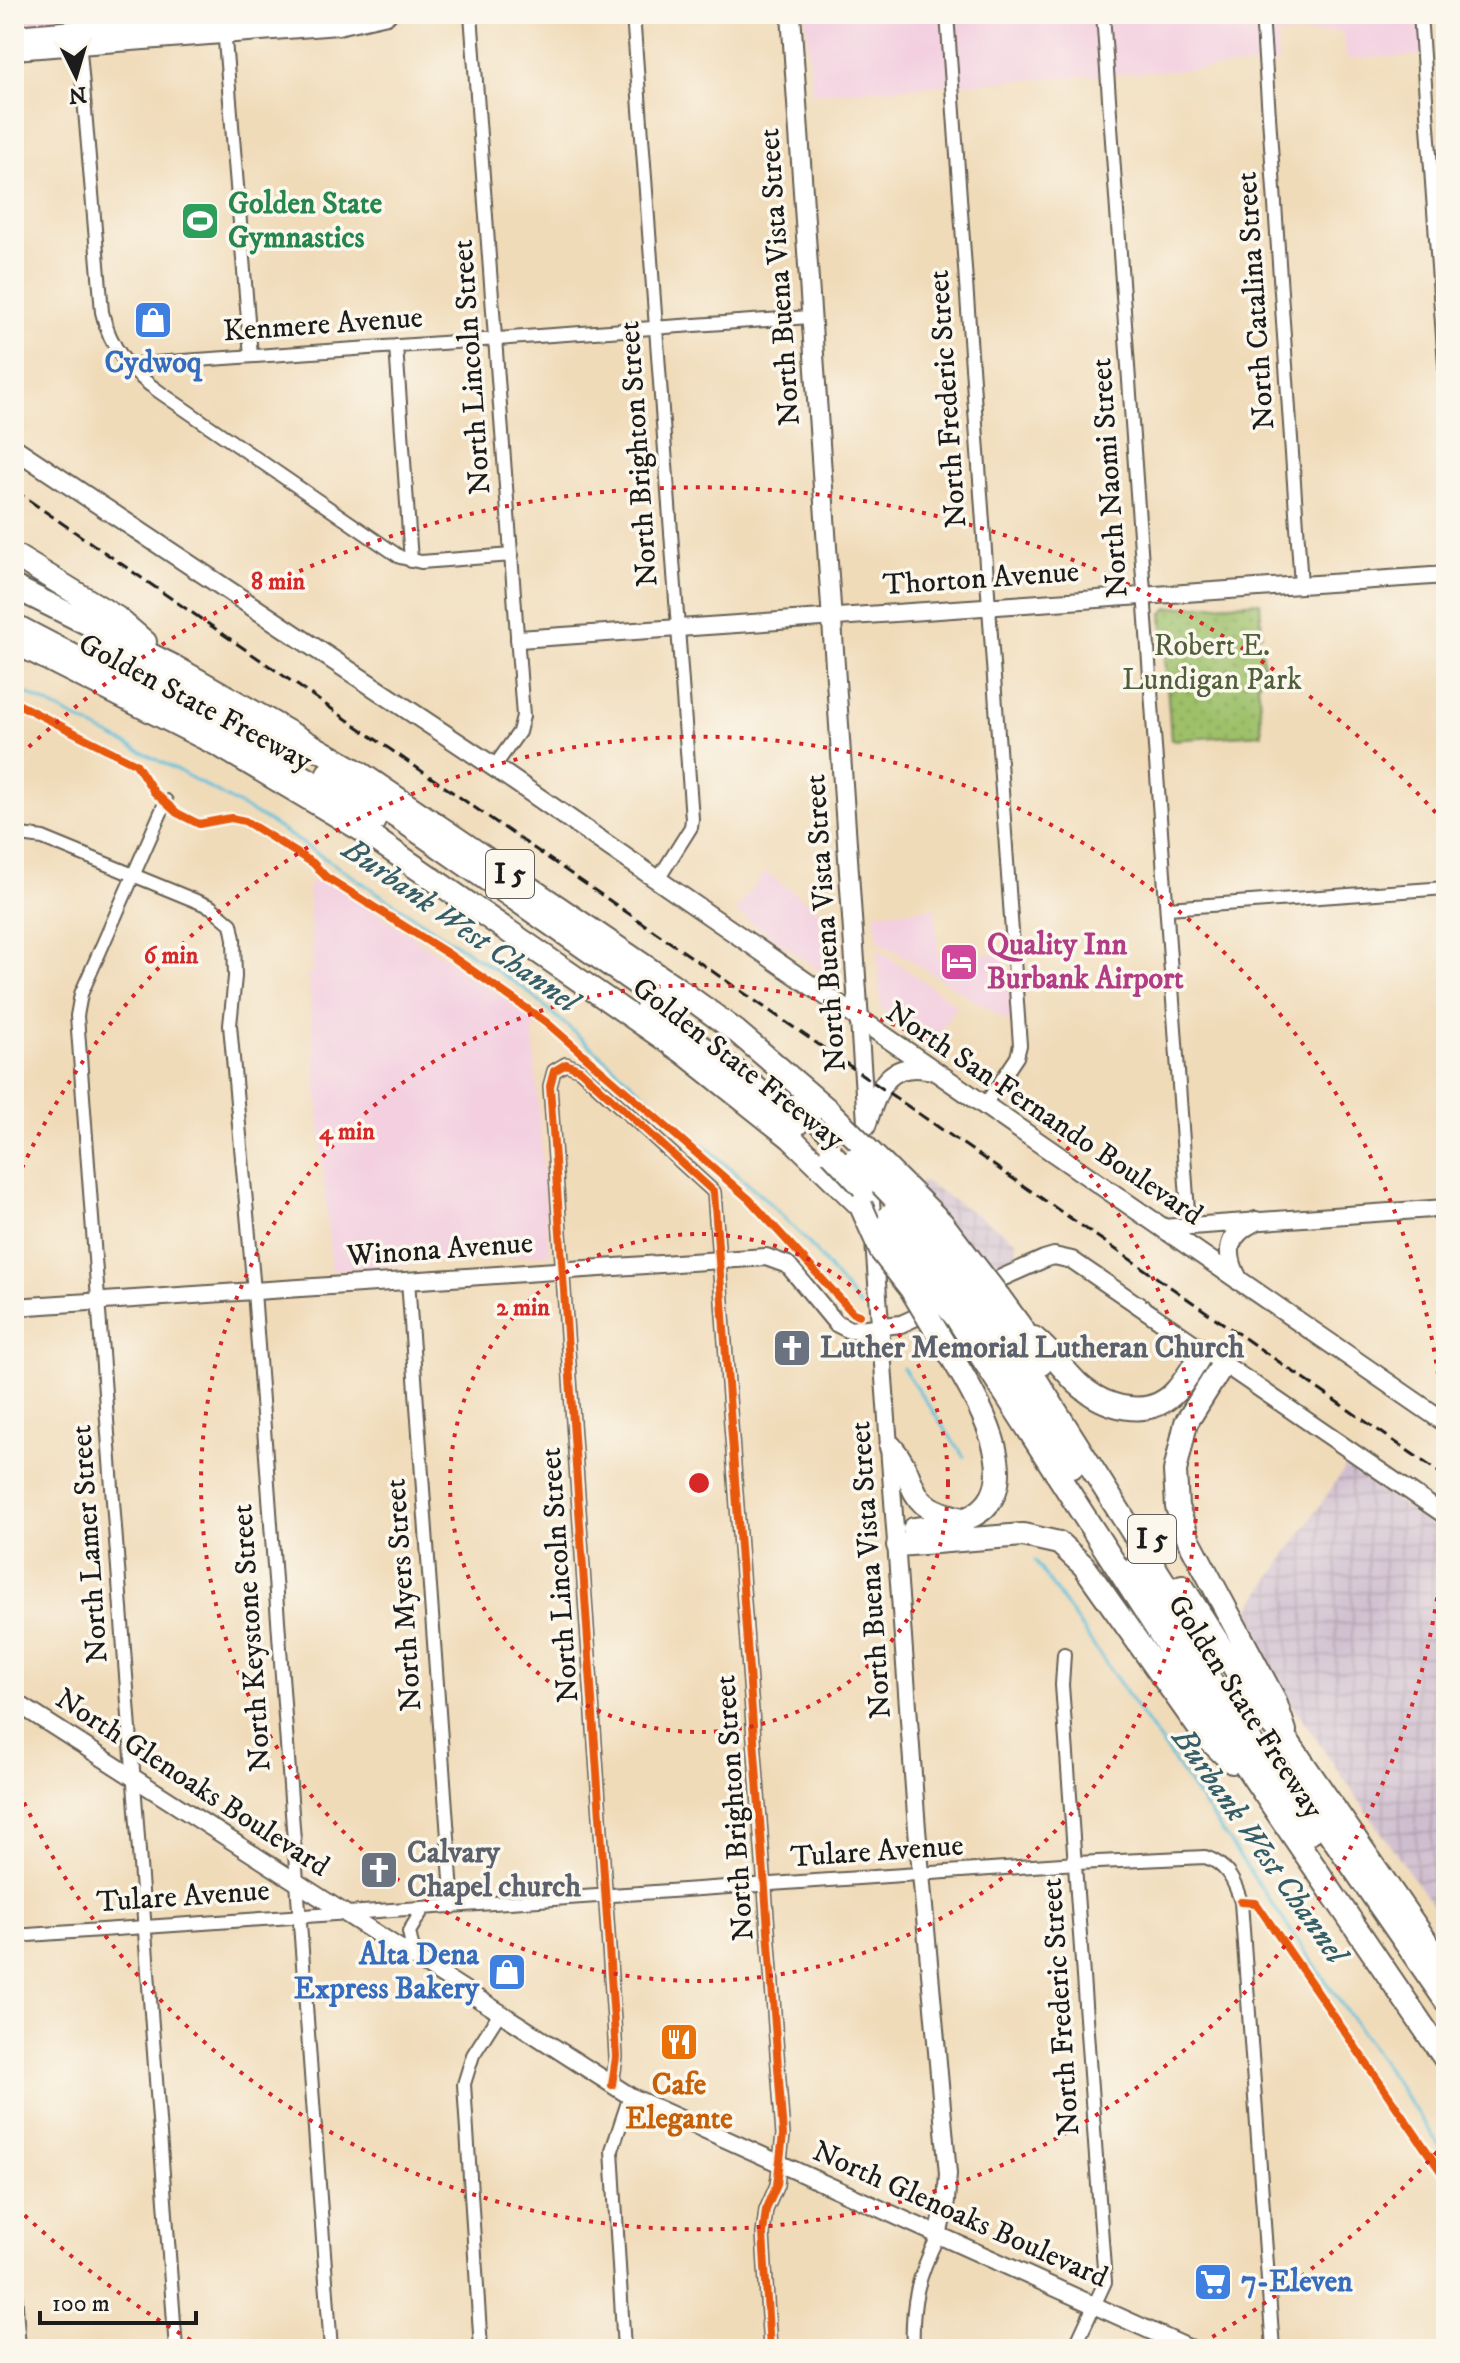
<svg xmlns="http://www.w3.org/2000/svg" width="1460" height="2363" font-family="'IM FELL DW Pica',serif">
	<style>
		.built { fill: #f3cfe0 }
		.industrial { fill: url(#industrial-grid) }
		.park { fill: url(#park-dots); stroke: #5c6e42; stroke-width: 2 }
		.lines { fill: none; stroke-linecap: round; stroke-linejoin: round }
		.stream { stroke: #5dc0db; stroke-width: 3 }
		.street-casing { stroke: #665f53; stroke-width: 16 }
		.secondary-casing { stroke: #665f53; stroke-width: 20 }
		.primary-casing { stroke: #665f53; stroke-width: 22 }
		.highway-casing { stroke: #665f53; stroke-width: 26 }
		.street { stroke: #fff; stroke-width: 12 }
		.secondary { stroke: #fff; stroke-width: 16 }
		.primary { stroke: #fff; stroke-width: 18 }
		.highway { stroke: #fff; stroke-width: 22 }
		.rail { stroke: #1c1c1c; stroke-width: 3; stroke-dasharray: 12 6; stroke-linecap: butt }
		.highway-bridge-casing { stroke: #665f53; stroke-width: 26; stroke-linecap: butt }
		.highway-bridge { stroke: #fff; stroke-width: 22 }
		.cycleway-casing { stroke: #fbf7ec; stroke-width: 13 }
		.cycleway { stroke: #e8590c; stroke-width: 8 }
		.ring { fill: none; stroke: #d62828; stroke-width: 4; stroke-dasharray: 4 8 }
		.labels { text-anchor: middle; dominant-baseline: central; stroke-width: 7; stroke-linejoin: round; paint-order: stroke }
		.shield { fill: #fbf7ec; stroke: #5f5e5a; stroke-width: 2 }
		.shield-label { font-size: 28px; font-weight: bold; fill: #1c1c1c }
		.leisure-label { font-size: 30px; font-weight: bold; fill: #27864d; stroke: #fbf7ec; text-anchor: start }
		.street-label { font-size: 30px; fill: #1c1c1c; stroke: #fbf7ec }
		.shop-label { font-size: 30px; font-weight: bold; fill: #366cbe; stroke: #fbf7ec }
		.park-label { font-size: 30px; fill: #505e3b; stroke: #fbf7ec }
		.hotel-label { font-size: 30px; font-weight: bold; fill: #b23c85; stroke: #fbf7ec; text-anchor: start }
		.worship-label { font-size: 30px; font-weight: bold; fill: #5b616d; stroke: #fbf7ec; text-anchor: start }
		.food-label { font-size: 30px; font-weight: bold; fill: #c56008; stroke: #fbf7ec }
		.water-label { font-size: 32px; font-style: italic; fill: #365e68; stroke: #fbf7ec }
		.centre { fill: #d62828; stroke: #fbf7ec; stroke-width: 4 }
		.ring-label { font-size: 24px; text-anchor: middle; font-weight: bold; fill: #d62828; stroke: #fbf7ec; stroke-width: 7; stroke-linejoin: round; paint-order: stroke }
	</style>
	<defs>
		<pattern id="industrial-grid" width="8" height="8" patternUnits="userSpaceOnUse" patternTransform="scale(2)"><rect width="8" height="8" fill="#cfbdcf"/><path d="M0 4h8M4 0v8" fill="none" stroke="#b1a2b1"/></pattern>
		<pattern id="park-dots" width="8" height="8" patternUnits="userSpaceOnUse" patternTransform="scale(2)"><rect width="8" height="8" fill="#9dc069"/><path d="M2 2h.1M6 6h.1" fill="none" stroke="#87a45a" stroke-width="1.8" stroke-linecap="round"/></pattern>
	</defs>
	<rect width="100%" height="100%" fill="#fbf7ec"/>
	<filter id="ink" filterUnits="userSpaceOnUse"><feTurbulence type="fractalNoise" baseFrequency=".0125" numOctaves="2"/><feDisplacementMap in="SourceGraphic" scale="16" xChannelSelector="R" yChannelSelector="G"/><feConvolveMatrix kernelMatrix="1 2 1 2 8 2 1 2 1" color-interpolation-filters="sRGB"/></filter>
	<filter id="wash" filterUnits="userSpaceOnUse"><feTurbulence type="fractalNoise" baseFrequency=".006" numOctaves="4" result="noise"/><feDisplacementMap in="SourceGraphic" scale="32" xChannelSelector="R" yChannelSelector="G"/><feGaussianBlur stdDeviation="1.8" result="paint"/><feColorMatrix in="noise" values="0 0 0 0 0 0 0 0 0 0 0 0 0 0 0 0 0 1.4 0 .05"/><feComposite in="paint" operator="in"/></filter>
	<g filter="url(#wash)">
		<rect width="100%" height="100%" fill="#f0dbb9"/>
		<path class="built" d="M 14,14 L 151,14 L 14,27 Z
			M 805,14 L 1446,14 L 1446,23 L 1429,25 L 1431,55 L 1347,59 L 1342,31 L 1277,36 L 1278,64 L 812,93 Z
			M 765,872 L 835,921 L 838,964 L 833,972 L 823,973 L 735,911 Z
			M 318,873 L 540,1023 L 533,1031 L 549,1254 L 331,1270 L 308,973 L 313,972 L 308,888 Z
			M 935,908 L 938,957 L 1006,953 L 1013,1024 L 879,941 L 874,913 Z
			M 877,949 L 957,1005 L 930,1046 L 881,1009 Z"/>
		<path class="industrial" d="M 923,1181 L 1016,1240 L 1016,1255 L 931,1292 L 898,1205 Z
			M 1346,1467 L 1446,1535 L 1446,1925 L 1273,1677 L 1244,1617 Z"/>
		<path class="park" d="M 1260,602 L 1262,634 L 1254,635 L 1255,646 L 1262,647 L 1264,674 L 1258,683 L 1262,734 L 1171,740 L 1162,614 L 1168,608 Z"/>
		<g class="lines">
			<path class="stream" d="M 14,687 L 181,772 L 271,823 L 526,990 L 763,1197 L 807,1241 L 860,1307
				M 903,1368 L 964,1457
				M 1035,1561 L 1446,2155"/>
		</g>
	</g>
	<g filter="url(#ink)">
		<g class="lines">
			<defs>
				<path id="street" d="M 471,14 L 523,716 L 519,732 L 494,767
					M 633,14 L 692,819 L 691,827 L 657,881
					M 947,14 L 1020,1045 L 1017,1057 L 984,1106
					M 1103,14 L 1189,1226
					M 1262,14 L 1301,585
					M 1420,14 L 1446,379
					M 224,28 L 251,356
					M 79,39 L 102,312 C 110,348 130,372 161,393 L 400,557 L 421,562 L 512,555
					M 396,346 L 411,561
					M 126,365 L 810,317
					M 166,801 L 81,994 L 77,1016 L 176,2349
					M 14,834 L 43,838 L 211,907 L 231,924 L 234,939 L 235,977 L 230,1025 L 254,1291 L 331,2349
					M 1168,908 L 1446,888
					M 408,1280 L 453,1907
					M 1064,1654 L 1062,1685 L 1105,2282 L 1074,2349
					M 14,1936 L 1077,1863 L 1205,1857 C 1226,1863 1235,1882 1241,1902 L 1273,2349
					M 415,1959 L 409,1932 L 423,1909
					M 612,2085 L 616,2057 L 614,2021 L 550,1086 L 554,1071 L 566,1064 L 580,1070 L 714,1192 L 783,2135 L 777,2185 L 766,2210 L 763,2234 L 770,2349
					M 14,2277 L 19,2349
					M 481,2349 L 464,2084 L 473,2055 L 499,2014
					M 624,2349 L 612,2150 L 630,2096
					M 913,2349 C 911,2303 918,2276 938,2236"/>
				<path id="secondary" d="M 519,639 L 1446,575
					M 859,1021 L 866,1122
					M 869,1173 L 917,1829 L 948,2174 L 946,2201 L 938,2236
					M 1162,1228 L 1446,1208
					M 979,1288 L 1044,1259 L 1054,1256 L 1072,1260 L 1446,1516
					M 14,1307 L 766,1257 L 788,1265 L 836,1323 L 850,1330 L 901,1324 L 932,1310
					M 14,1701 L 630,2096 L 1191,2349"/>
				<path id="primary" d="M 791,14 L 859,1021
					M 14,35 L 268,14
					M 14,50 L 338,25 L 387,14
					M 14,448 L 494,767 L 1446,1423
					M 866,1126 C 879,1089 885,1060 932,1070
					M 1239,1281 C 1224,1253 1226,1235 1256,1221"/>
				<path id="highway" d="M 14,555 L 117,618 L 145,642
					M 14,587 L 173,666 L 360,773 L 671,984 L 737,1032 L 828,1110
					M 14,625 C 135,690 260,744 374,821
					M 105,631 L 119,658 L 288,749
					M 14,642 L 222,747 L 365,832 L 683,1052 L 791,1138 L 861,1206
					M 328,773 L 403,821 L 673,1009
					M 647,1008 L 740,1074 L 797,1124
					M 799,1104 L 829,1132
					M 999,1297 L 1023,1330 L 1041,1364
					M 983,1305 L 1021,1356 L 1181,1609
					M 970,1311 L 1072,1467
					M 956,1317 L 1234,1749 L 1446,2060
					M 1034,1338 C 1050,1351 1062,1368 1077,1383 C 1103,1407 1148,1422 1176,1391 C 1187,1379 1195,1364 1203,1350
					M 1223,1364 L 1186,1423 L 1175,1471 L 1177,1507 L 1189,1540 L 1275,1701 L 1285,1731
					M 891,1447 C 922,1482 899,1506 963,1519
					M 914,1529 C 935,1526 956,1525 974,1515 C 1036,1480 961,1374 938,1334
					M 898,1545 L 1023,1535 L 1059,1543 L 1084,1566 L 1203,1734 L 1232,1762
					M 1136,1567 L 1310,1833
					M 1182,1586 L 1269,1722 L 1289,1743 L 1446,1970
					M 1292,1779 L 1446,2001"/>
			</defs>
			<use href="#street" class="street-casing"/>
			<use href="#secondary" class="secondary-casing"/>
			<use href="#primary" class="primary-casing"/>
			<use href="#highway" class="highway-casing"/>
			<use href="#street" class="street"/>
			<use href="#secondary" class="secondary"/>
			<use href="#primary" class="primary"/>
			<use href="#highway" class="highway"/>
			<path class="rail" d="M 14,490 L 1446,1477"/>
			<defs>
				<path id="highway-bridge" d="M 828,1110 L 942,1223 L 999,1297
					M 831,1153 L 863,1187
					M 856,1158 L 923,1228 L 983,1305
					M 861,1206 L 881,1251 L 911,1289 L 938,1334
					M 890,1215 L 970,1311
					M 880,1228 L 956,1317"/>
			</defs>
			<use href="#highway-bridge" class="highway-bridge-casing"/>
			<use href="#highway-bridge" class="highway-bridge"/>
			<defs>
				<path id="cycleway" d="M 14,702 L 136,764 L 154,792 L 177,813 L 199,824 L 231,818 L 245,821 L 313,863 L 326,877 L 450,955 L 546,1022 L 749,1199 L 853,1313 L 859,1315
					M 1241,1902 L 1256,1903 L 1446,2179
					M 612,2085 L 616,2057 L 614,2021 L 550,1086 L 554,1071 L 566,1064 L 580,1070 L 714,1192 L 783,2135 L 777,2185 L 766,2210 L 763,2234 L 770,2349"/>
			</defs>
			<use href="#cycleway" class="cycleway-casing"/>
			<use href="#cycleway" class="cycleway"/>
		</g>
	</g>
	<g class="ring">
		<circle cx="699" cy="1483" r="249"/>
		<circle cx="699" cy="1483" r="498"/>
		<path d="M1446 1490A747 747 0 0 1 17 1787M17 1179A747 747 0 0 1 1446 1476"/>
		<path d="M1445 2143A996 996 0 0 1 1197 2346M201 2346A996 996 0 0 1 20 2211M20 755A996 996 0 0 1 1445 823"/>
	</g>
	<defs>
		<symbol id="stadium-square" viewBox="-11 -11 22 22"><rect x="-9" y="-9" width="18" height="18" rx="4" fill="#2e9e5b" stroke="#fbf7ec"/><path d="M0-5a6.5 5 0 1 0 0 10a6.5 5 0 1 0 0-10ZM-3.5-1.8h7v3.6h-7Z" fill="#fff"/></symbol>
		<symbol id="shop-square" viewBox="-11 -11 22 22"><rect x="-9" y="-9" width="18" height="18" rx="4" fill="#3f7fe0" stroke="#fbf7ec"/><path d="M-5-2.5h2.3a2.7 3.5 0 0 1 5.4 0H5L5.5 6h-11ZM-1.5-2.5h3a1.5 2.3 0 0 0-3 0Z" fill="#fff"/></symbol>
		<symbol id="hotel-square" viewBox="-11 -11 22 22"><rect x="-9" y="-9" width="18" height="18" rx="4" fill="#d1479c" stroke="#fbf7ec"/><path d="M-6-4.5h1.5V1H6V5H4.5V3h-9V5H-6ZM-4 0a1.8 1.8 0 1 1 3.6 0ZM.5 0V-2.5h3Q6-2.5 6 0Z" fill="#fff"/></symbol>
		<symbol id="church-square" viewBox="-11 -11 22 22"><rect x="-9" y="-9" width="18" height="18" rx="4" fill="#6b7280" stroke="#fbf7ec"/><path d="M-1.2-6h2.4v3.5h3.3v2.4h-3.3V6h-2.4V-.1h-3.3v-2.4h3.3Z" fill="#fff"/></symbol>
		<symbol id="restaurant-square" viewBox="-11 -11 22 22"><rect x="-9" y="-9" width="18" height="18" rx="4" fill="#e8710a" stroke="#fbf7ec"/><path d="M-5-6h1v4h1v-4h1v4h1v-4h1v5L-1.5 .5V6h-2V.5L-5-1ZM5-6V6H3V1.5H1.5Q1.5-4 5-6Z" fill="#fff"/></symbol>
		<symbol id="supermarket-square" viewBox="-11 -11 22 22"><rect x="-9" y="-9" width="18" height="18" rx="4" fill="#3f7fe0" stroke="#fbf7ec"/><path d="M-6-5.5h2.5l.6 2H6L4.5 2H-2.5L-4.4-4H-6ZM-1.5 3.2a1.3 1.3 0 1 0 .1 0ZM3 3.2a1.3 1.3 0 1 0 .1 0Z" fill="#fff"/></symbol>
	</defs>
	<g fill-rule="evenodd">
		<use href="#stadium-square" x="178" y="199" width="44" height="44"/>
		<use href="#shop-square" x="131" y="298" width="44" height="44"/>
		<use href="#hotel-square" x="937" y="940" width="44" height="44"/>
		<use href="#church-square" x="770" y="1326" width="44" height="44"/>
		<use href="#church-square" x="357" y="1848" width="44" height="44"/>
		<use href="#shop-square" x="485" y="1950" width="44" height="44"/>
		<use href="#restaurant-square" x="657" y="2020" width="44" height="44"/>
		<use href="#supermarket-square" x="1191" y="2260" width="44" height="44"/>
	</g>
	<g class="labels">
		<g class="shield">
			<rect x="486" y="850" width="48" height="48" rx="6"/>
			<rect x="1128" y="1515" width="48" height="48" rx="6"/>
		</g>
		<g class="shield-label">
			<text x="510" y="874">I 5</text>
			<text x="1152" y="1539">I 5</text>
		</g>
		<g class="leisure-label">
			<text x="228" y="204">Golden State<tspan x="228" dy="34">Gymnastics</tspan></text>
		</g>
		<g class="street-label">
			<text transform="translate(780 277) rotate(-94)">North Buena Vista Street</text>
			<text transform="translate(1256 301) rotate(-94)">North Catalina Street</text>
			<text transform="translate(323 325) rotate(-4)">Kenmere Avenue</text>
			<text transform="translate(472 367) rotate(-94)">North Lincoln Street</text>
			<text transform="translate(948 399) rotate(-94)">North Frederic Street</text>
			<text transform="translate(639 454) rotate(-94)">North Brighton Street</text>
			<text transform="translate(1110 478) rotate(-94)">North Naomi Street</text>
			<text transform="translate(981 579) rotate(-4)">Thorton Avenue</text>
			<text transform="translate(195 703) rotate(28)">Golden State Freeway</text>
			<text transform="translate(826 923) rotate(-94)">North Buena Vista Street</text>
			<text transform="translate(738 1064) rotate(38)">Golden State Freeway</text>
			<text transform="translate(1044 1114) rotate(34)">North San Fernando Boulevard</text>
			<text transform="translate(440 1250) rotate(-4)">Winona Avenue</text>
			<text transform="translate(90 1544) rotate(-94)">North Lamer Street</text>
			<text transform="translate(871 1570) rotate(-94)">North Buena Vista Street</text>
			<text transform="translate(560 1575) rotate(-94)">North Lincoln Street</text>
			<text transform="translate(404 1595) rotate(-94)">North Myers Street</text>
			<text transform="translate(252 1638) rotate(-94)">North Keystone Street</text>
			<text transform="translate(1245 1707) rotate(57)">Golden State Freeway</text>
			<text transform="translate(192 1783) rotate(33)">North Glenoaks Boulevard</text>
			<text transform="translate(735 1808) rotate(-94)">North Brighton Street</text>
			<text transform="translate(877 1852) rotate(-4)">Tulare Avenue</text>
			<text transform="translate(183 1897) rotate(-4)">Tulare Avenue</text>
			<text transform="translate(1061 2007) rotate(-94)">North Frederic Street</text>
			<text transform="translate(960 2215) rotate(24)">North Glenoaks Boulevard</text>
		</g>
		<g class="shop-label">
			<text x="153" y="363">Cydwoq</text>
			<text x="479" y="1955" text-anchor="end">Alta Dena<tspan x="479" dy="34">Express Bakery</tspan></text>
			<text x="1241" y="2282" text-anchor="start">7-Eleven</text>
		</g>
		<g class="park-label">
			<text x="1212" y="646">Robert E.<tspan x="1212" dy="34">Lundigan Park</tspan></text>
		</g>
		<g class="hotel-label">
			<text x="987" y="945">Quality Inn<tspan x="987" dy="34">Burbank Airport</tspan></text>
		</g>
		<g class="worship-label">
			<text x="820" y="1348">Luther Memorial Lutheran Church</text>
			<text x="407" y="1853">Calvary<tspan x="407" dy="34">Chapel church</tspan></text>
		</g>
		<g class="food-label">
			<text x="679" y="2085">Cafe<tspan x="679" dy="34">Elegante</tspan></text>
		</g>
		<g class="water-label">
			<text transform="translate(460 926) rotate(35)">Burbank West Channel</text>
			<text transform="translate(1259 1846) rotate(55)">Burbank West Channel</text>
		</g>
	</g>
	<circle cx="699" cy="1483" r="12" class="centre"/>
	<g class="ring-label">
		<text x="278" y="589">8 min</text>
		<text x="171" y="963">6 min</text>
		<text x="347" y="1139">4 min</text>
		<text x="523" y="1315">2 min</text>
	</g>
	<rect width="1460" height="2363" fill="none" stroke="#fbf7ec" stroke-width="48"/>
	<g transform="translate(76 76) rotate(175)" stroke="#fbf7ec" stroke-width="6" paint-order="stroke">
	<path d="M0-6L14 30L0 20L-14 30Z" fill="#1c1c1c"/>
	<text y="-12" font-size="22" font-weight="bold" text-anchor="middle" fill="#1c1c1c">N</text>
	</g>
	<path d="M40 2311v12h156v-12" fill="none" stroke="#1c1c1c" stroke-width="4"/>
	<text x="52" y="2311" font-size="24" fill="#1c1c1c" stroke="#fbf7ec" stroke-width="6" paint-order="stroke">100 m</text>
</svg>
